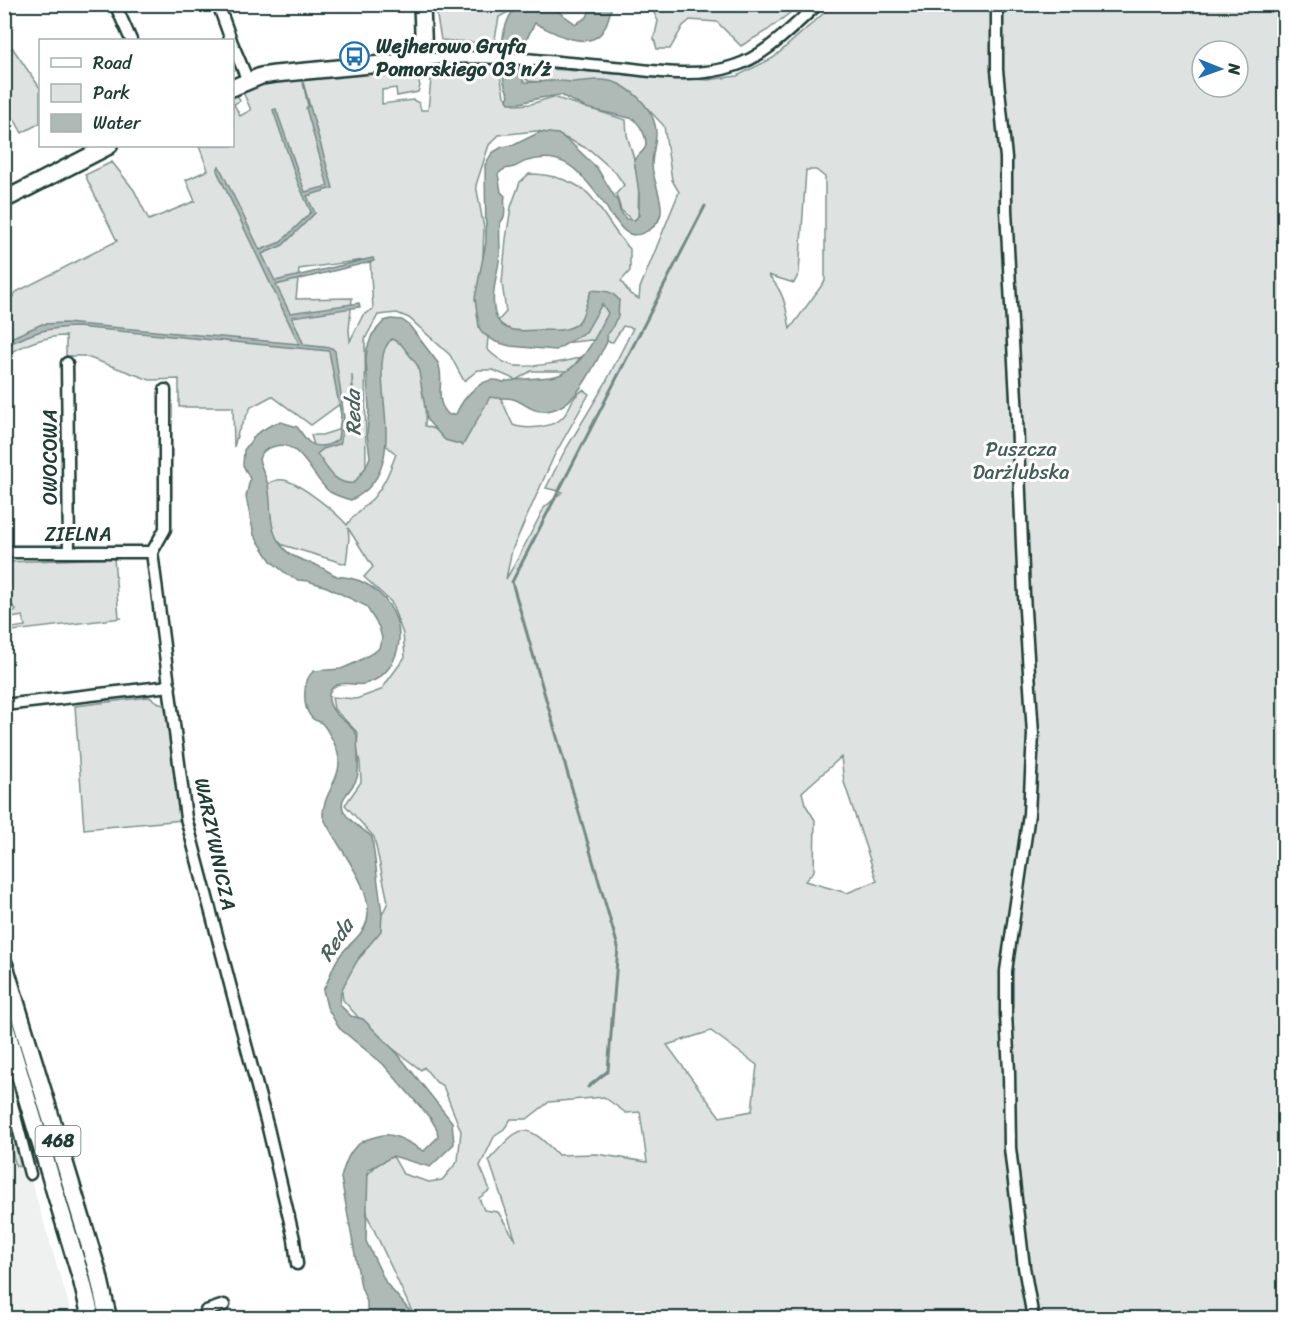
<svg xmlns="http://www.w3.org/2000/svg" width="1289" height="1323" font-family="Sriracha,sans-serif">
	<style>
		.built { fill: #eef1f0 }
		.green { fill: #dee3e2; stroke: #7e908b; stroke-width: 1.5; fill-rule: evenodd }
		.water { fill: #afbab7; stroke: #758883; stroke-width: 1.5 }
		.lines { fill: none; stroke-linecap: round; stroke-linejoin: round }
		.stream { stroke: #758883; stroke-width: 3 }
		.street-casing { stroke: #1f3d34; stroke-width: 15 }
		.secondary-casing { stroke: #1f3d34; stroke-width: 20 }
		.primary-casing { stroke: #1f3d34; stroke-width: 21 }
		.street { stroke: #fff; stroke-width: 10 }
		.secondary { stroke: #fff; stroke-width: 15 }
		.primary { stroke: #fff; stroke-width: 16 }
		.labels { text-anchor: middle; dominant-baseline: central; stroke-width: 6; stroke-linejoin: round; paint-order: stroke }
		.shield { fill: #fff; stroke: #627771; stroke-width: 1.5 }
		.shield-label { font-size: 18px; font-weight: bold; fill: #1f3d34 }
		.poi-label { font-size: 20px; font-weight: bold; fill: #1f3d34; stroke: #fff; text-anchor: start }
		.park-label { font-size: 20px; fill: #455e57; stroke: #fff }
		.street-label { font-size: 20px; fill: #1f3d34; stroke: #fff }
		.water-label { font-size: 21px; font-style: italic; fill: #4a625b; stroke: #fff }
	</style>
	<rect width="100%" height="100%" fill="#fff"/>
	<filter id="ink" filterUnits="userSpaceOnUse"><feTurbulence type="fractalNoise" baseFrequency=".0167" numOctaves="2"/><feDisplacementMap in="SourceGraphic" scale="12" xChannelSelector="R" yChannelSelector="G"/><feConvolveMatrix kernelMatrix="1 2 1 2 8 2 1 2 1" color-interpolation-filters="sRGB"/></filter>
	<g filter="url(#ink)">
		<path class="built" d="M 4,1089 L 30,1177 L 73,1318 L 5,1318 Z"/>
		<path class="green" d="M 964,4 L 1284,5 L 1284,1318 L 415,1318 L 368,1217 L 363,1188 L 368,1174 L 387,1155 L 394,1158 L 403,1174 L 429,1182 L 442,1180 L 458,1161 L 461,1131 L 443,1086 L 436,1082 L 424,1067 L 421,1070 L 371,1032 L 343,1000 L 341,985 L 349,969 L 364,953 L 388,902 L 374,837 L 345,805 L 361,782 L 360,762 L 357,750 L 358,733 L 334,709 L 332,697 L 356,699 L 381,690 L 405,657 L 403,634 L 391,602 L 364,577 L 373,567 L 348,528 L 349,538 L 346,564 L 283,545 L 272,537 L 267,485 C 271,481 278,479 284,480 C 300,483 337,513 347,525 C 354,514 365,507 374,497 C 385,484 390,470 396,454 L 383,443 L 380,339 L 398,332 L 427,353 L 425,426 L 441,431 L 476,394 L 498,392 L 513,425 C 526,430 553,428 563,417 C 572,407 569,399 583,390 L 589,394 L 554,456 L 512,550 L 506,579 L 516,562 L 544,508 L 562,492 L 546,488 L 563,454 L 605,384 L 633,328 L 623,326 L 613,342 L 591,340 L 563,343 L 500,337 L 498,321 L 506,312 L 502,283 L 506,239 L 511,207 L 520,182 L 529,174 C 551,174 579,181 593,199 C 606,216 615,234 630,249 L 630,271 L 621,281 L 630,294 L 639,299 L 640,288 L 679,192 L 672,180 L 664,126 L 650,111 L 632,95 L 585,87 L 529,81 L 521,76 L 520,67 L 708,80 L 737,76 L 773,58 L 833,5 L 944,5 L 944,13 ZM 1202,51 L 1238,51 L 1238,87 L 1202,87 ZM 806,170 L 816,170 L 825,177 L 825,281 L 790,329 C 786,307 784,291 768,275 L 794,283 L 799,273 ZM 841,757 L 844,782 L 877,881 L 847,893 L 805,881 L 814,871 L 815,820 L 805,804 L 802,792 ZM 711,1031 L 757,1065 L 752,1111 L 720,1117 L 667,1045 ZM 604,1097 L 626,1113 L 640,1112 L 647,1162 L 597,1154 L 558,1155 C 523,1118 519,1127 489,1160 L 516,1241 L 498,1212 L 484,1210 L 479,1198 L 490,1190 L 480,1166 L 495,1135 L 504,1129 L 511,1119 L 527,1119 L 549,1102 Z
			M 435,5 L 521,5 L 499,17 L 494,44 L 441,40 Z
			M 650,5 L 650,4 L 800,5 L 768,30 L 741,46 L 717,22 L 690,20 L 683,26 L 670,49 L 657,49 L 654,39 L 658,21 Z
			M 5,37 L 40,88 L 40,123 L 22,133 L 5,102 Z
			M 466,62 C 497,62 499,65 504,96 L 516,105 L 531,104 L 553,97 L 626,120 L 627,135 L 639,176 L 638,217 L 633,221 L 621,210 L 616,194 L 624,185 L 616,173 L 590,150 L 559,135 L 536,131 L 499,135 L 489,145 L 476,185 L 484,228 L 481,308 L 488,338 L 487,349 C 494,356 501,362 511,365 C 525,369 567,362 581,357 L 569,371 L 531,371 L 516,380 L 493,370 L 478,370 L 464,381 L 450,355 L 409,318 L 397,313 L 378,315 L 365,339 L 366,471 L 348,493 L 318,460 L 311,435 L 322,435 L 347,427 L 354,397 L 352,375 L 352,395 L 311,425 L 272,396 L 251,407 L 238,432 L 234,447 L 233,407 L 179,407 L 179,379 L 150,380 L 84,356 L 66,356 L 66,336 C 43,336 25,345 5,355 L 5,308 L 16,292 L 117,241 L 85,175 L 112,162 L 134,190 L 149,220 L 195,201 L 186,180 L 208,170 L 199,146 L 232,146 L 233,94 L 236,92 L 240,101 L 234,104 L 240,116 L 251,110 L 242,90 L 268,81 L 408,70 L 417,75 L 420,86 L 418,92 L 397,96 L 396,88 L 382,90 L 382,104 L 413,100 L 419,103 L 421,110 L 428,110 L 432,69 L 441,64 ZM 370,259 L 373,309 L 363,315 L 350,341 L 349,330 L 352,298 L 296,299 L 299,269 Z
			M 114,558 L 119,618 L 122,618 L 5,632 L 6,624 L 7,629 L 25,626 L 23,616 L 5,619 L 5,617 L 16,610 L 13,606 L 5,612 L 5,562 Z
			M 149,697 L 170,709 L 183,820 L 84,829 L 75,706 Z
			M 4,1050 L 36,1153 L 36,1161 L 33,1167 L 24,1164 L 22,1167 L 16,1166 L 5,1129 L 5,1103 L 8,1103 L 5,1088 Z"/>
		<path class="water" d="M 520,5 L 549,5 L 576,24 L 587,17 L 592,5 L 612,5 C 610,13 608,24 602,32 C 587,52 552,32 535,23 C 525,42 512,62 524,82 C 537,83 548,80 561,81 C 565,81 569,82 574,82 C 590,81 604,77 619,84 C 637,93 656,112 656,133 C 656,144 652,154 652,165 C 653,187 675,217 647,231 C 643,234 635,236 630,234 C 620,231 619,221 611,216 C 607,206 602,201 596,193 C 577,168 561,151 527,161 C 522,162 518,166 514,167 C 506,169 504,168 498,174 L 501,192 L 505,196 C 503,204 508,217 500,222 C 499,234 500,244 500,254 C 498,274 490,294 495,314 C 501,334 522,331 538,330 C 550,330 563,332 574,326 C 585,320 585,301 592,290 C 605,292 610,289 619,300 L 618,317 C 612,323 614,330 607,334 C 608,343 606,344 602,351 C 590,373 574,411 543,411 C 531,412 524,402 513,399 C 506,397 498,399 490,397 L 463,445 L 445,440 L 427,420 L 418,366 L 401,344 L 392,339 C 360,364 420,468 351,500 C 344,498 337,496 330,492 C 312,479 300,436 272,447 C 265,449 261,452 259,459 C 261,468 266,476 268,485 C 272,503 268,526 279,542 C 289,558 301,559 316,565 C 324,568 329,573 337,576 C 341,577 345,577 350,578 C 372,583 388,598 396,619 C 405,645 393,677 364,684 C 355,686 345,681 337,685 C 331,688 328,693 329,700 C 332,717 350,721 357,735 C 357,747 360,768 357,778 C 354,786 348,791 344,798 C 335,814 362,828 372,837 L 382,914 L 381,931 L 360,956 L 347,979 L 341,992 L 340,1005 L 351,1016 L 363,1019 L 397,1053 L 452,1122 L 454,1144 L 430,1167 L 393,1156 L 368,1170 L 366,1241 L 386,1283 L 416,1318 L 367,1318 L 367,1302 L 361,1287 L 341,1178 C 346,1158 353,1141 375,1137 C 380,1136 385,1134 389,1135 C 401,1136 414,1146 424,1151 L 438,1137 L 437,1129 L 431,1119 L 383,1064 L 339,1028 L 327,1007 L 323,990 C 330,980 331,968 339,957 C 347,945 363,936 367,921 C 375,886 335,846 323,816 C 322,794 344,777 338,754 C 337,747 325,724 320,722 C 315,719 316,722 312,718 C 302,708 302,679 314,671 L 341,669 L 355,663 L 376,651 L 379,648 L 382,638 L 379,627 L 366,606 L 327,587 L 308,581 L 298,580 L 288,575 L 271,561 L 254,535 L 246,497 L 250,479 L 243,465 L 244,450 L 256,434 L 271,425 L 281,422 L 297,427 C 302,432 304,439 310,443 C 319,449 331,445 338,439 L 341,415 L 329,351 L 77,327 C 43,328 35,332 5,346 L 4,341 L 42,324 L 65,323 L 299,344 L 217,171 L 219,166 L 260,250 L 281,242 L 311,212 L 298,183 L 273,110 L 276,109 L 305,192 L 328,186 L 306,108 L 308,106 L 303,82 L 333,188 L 307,196 L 315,213 L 283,245 L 262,254 L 275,281 L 373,258 L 374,261 L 276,285 L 290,313 L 359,303 L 360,307 L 292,317 L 304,345 L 332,348 L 335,351 L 344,417 L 341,441 L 340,444 L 323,449 L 317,454 C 327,467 335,486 354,483 L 366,467 L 370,457 L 367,434 L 369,410 L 366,359 L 367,349 L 372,335 L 384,321 L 391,319 L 402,320 L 409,325 L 438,363 C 446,381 432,400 449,415 L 456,414 C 463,398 483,373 503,382 C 519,378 534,379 550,377 C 579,374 596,337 608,313 L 602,304 L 586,332 L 556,350 L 510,346 L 496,342 L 482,333 L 479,327 L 475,298 L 486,242 L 485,165 L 492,153 L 502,147 L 514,145 L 540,132 L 558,134 L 571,143 L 597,168 L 618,202 L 620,211 L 626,219 L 635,220 L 639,215 L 639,193 L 634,160 C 637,156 642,153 645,148 C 649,139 640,125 634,119 L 586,108 L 561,95 L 540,98 L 520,103 L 509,103 L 507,100 L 509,95 C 497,75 498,17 520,5 Z"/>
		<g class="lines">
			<path class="stream" d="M 588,1087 L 608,1071 L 618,947 L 512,582 L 705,206"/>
			<defs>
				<path id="street" d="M 115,4 L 131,40
					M 218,4 L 231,40
					M 997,4 L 997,70 L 1006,158 L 1006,210 L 1017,418 L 1024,595 L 1033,734 L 1029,814 L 1006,971 L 1006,1014 L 1009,1072 L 1010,1148 L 1024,1267 L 1033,1318
					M 232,43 L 248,81
					M 424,60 C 490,52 559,63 625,68 C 661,72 698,78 734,66 C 766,56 793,26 818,4
					M 67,363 L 69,552
					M 165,390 L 165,529 L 152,552 L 186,818 L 268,1128 L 294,1239 L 297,1264
					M 4,552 L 152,552
					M 4,705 L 170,686
					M 4,1073 L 30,1174
					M 207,1318 L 206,1311 L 224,1305"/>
				<path id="secondary" d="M 232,88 L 261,76 L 275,74 L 424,60 L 422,4
					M 4,200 L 109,146"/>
				<path id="primary" d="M 4,964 L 98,1273 L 108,1318
					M 4,1022 L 82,1281 L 91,1318"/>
			</defs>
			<use href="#street" class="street-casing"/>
			<use href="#secondary" class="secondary-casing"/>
			<use href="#primary" class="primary-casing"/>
			<use href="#street" class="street"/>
			<use href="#secondary" class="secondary"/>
			<use href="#primary" class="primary"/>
		</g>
	</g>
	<defs>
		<symbol id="bus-ring" viewBox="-11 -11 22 22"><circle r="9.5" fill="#fff" stroke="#1f6fb2" stroke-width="1.5"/><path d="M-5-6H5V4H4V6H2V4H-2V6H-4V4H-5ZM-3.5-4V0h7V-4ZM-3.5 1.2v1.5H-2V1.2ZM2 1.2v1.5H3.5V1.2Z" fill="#1f6fb2"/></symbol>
	</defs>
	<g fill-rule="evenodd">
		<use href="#bus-ring" x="338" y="40" width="33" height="33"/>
	</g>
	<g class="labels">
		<rect class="shield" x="35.5" y="1126" width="45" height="30" rx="4.5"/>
		<g class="shield-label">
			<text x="58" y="1141">468</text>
		</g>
		<g class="poi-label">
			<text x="376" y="46">Wejherowo Gryfa<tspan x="376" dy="23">Pomorskiego 03 n/ż</tspan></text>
		</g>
		<g class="park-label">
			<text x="1021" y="449">Puszcza<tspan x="1021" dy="23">Darżlubska</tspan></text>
		</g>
		<g class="street-label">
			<text transform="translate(50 457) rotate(-90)">OWOCOWA</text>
			<text x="78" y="534">ZIELNA</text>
			<text transform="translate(215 844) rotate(78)">WARZYWNICZA</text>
		</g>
		<g class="water-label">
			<text transform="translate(353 413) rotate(-91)">Reda</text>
			<text transform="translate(336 940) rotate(-57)">Reda</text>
		</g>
	</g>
	<rect width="1289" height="1323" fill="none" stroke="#fff" stroke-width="24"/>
	<rect x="12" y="12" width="1265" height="1299" fill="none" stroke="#1f3d34" stroke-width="2" filter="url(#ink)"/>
	<rect x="39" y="39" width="195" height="108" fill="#ffffff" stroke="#a5b1ae" stroke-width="1.5"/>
	<rect x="51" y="58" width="30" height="9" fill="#ffffff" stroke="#a5b1ae" stroke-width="1.5"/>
	<text x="93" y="69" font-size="18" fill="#1f3d34">Road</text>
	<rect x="51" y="84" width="30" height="18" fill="#dee3e2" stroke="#a5b1ae" stroke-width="1.5"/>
	<text x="93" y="99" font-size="18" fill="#1f3d34">Park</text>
	<rect x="51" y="114" width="30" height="18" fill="#afbab7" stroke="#a5b1ae" stroke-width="1.5"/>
	<text x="93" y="129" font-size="18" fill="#1f3d34">Water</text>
	<g transform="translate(1220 69) rotate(91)"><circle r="28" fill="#ffffff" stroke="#a5b1ae" stroke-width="1.5"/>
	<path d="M0-4.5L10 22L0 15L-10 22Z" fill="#1f6fb2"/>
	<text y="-9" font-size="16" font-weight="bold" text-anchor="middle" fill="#1f3d34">N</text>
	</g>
</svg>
